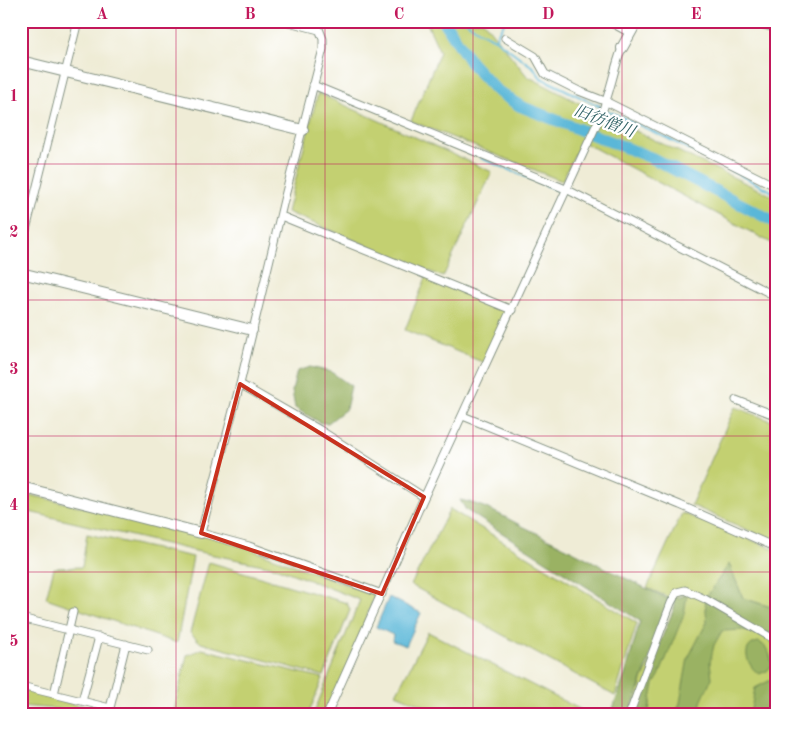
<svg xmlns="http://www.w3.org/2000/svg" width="798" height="736" font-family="'Old Standard TT','Noto Serif JP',serif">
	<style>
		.green { fill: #c3d071; stroke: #718652 }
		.forest { fill: #9ab263; stroke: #5c784c }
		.water { fill: #5ab7d8; stroke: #3c7a86 }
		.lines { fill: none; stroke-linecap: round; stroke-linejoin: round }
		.stream { stroke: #5ab7d8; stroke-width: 2 }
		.river { stroke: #5ab7d8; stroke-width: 12 }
		.street-casing { stroke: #879485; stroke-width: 9 }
		.secondary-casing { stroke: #879485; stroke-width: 12 }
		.highway-casing { stroke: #879485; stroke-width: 14 }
		.street { stroke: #fff; stroke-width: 7 }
		.secondary { stroke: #fff; stroke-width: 10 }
		.highway { stroke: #fff; stroke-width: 12 }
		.marked { fill: none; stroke: #c8321e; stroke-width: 4; stroke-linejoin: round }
		.grid { fill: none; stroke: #c2185b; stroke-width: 1; stroke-opacity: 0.55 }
		.labels { text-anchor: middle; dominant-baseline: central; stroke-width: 4.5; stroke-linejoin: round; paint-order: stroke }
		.water-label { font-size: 16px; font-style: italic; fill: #316265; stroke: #fff }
		.neatline { fill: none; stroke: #c2185b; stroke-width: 2 }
		.grid-label { font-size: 16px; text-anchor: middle; font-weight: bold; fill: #c2185b }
	</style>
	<rect width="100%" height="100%" fill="#fff"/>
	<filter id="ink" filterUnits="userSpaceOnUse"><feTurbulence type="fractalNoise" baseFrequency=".02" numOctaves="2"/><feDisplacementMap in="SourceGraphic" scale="10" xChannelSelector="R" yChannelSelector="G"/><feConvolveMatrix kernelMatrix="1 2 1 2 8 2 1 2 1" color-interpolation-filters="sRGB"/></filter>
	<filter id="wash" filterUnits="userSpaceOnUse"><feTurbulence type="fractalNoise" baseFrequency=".0096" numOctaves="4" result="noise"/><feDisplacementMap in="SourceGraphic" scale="20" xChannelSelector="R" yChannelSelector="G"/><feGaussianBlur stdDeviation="1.12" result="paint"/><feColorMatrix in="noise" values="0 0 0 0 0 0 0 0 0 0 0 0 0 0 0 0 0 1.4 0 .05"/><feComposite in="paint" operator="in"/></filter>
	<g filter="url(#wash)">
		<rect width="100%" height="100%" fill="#efecd6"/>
		<path class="green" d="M 426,21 L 483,21 L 527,76 L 608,118 L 777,198 L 777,246 L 581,141 L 562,181 L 411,121 L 440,52 Z
			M 318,93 L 492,172 L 443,277 L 287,212 Z
			M 427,275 L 512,310 L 487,364 L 405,330 Z
			M 735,407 L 777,423 L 777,543 L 691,505 Z
			M 21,493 L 217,537 L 375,595 L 342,681 L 327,715 L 313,715 L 360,600 L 278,568 L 204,553 L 21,510 Z
			M 450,509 L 637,623 L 615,696 L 411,585 Z
			M 682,513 L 777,550 L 777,609 L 743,598 L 729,564 L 705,600 L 777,634 L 777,715 L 632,715 L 642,680 L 685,591 L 673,599 L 647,588 Z
			M 87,534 L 193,557 L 177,643 L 46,598 L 54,568 L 82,567 Z
			M 209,562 L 347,603 L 350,610 L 324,676 L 201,643 L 190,633 Z
			M 428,632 L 591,715 L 446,715 L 396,694 Z
			M 202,649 L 323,678 L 308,715 L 173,715 L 187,655 Z
			M 21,689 L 106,713 L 21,706 Z"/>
		<path class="forest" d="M 310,367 L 331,372 L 351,386 L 346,409 L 328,423 L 321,423 L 295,408 L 292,391 L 297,371 Z
			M 460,500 C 482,504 501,515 520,525 C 571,549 620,577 671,600 L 629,715 L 618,715 L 612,711 L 625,675 L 640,621 L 466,510 Z
			M 729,564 L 743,598 L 777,609 L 777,650 L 769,637 L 744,630 L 722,631 L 714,645 L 710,662 L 712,678 L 701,702 L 699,715 L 675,715 L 680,703 L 688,658 L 707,622 L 705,599 Z
			M 687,595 L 684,614 L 659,676 L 654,684 L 648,715 L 637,715 L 660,642 L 675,606 L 673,599 Z
			M 759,642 C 768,647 771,656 772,665 L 767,671 L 759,674 C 747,666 739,645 759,642 Z
			M 777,666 L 777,715 L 750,715 L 755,688 L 771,680 Z"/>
		<path class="water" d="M 389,597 L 421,613 L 406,646 L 392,641 L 393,635 L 376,627 Z"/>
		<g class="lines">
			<path class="stream" d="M 465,21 L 479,31 L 495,39 L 534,68 L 541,78 L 601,107
				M 495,39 L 505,21
				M 606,110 L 663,136 L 777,194
				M 481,158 L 562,192"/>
			<path class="river" d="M 444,21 L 471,63 L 483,76 L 496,90 L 520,106 L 652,158 L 777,223"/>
		</g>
	</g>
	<g filter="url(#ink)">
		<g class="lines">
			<defs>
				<path id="street" d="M 285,21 L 319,30
					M 316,21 L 323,39 L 323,49 L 284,200 L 240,384 L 201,533 L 249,546 L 382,594
					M 608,21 L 630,33
					M 505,38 L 535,56 L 545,74 L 579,91 L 607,102 L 777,187
					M 313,85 L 568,190 L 777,297
					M 281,216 L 512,310
					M 21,250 L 78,21
					M 240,384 L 320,430 L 424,497
					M 736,400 L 777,416
					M 463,416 L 680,505 L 777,548
					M 21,618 L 148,650
					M 21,686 L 110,708 L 126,644
					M 54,694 L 73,612
					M 82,701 L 99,637
					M 327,715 L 422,502 L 600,117 C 610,95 613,71 622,48
					M 629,715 L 671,603 L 677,592 L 685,590 L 705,599 L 777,641"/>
				<path id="secondary" d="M 622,48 L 637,21
					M 21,61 L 303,130
					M 21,273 L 252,330
					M 21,487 L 201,533"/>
				<path id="highway" d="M 759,21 L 777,26"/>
			</defs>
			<use href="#street" class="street-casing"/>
			<use href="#secondary" class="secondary-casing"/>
			<use href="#highway" class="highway-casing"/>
			<use href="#street" class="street"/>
			<use href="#secondary" class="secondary"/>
			<use href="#highway" class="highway"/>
		</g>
	</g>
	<path class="marked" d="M 240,384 L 424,497 L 382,594 L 201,533 Z"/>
	<path class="grid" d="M 176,21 L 176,715M 325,21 L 325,715M 473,21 L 473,715M 622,21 L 622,715M 21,164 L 777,164M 21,300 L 777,300M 21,436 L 777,436M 21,572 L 777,572"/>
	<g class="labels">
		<g class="water-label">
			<text transform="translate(604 122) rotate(21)">旧彷僧川</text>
		</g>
	</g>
	<rect width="798" height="736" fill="none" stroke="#fff" stroke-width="55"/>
	<rect x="28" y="28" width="742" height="680" class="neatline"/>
	<g class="grid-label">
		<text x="102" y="19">A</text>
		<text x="250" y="19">B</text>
		<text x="399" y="19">C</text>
		<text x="548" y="19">D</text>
		<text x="696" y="19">E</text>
		<text x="14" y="101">1</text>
		<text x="14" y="237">2</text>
		<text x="14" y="374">3</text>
		<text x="14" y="510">4</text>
		<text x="14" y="646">5</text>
	</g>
</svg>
